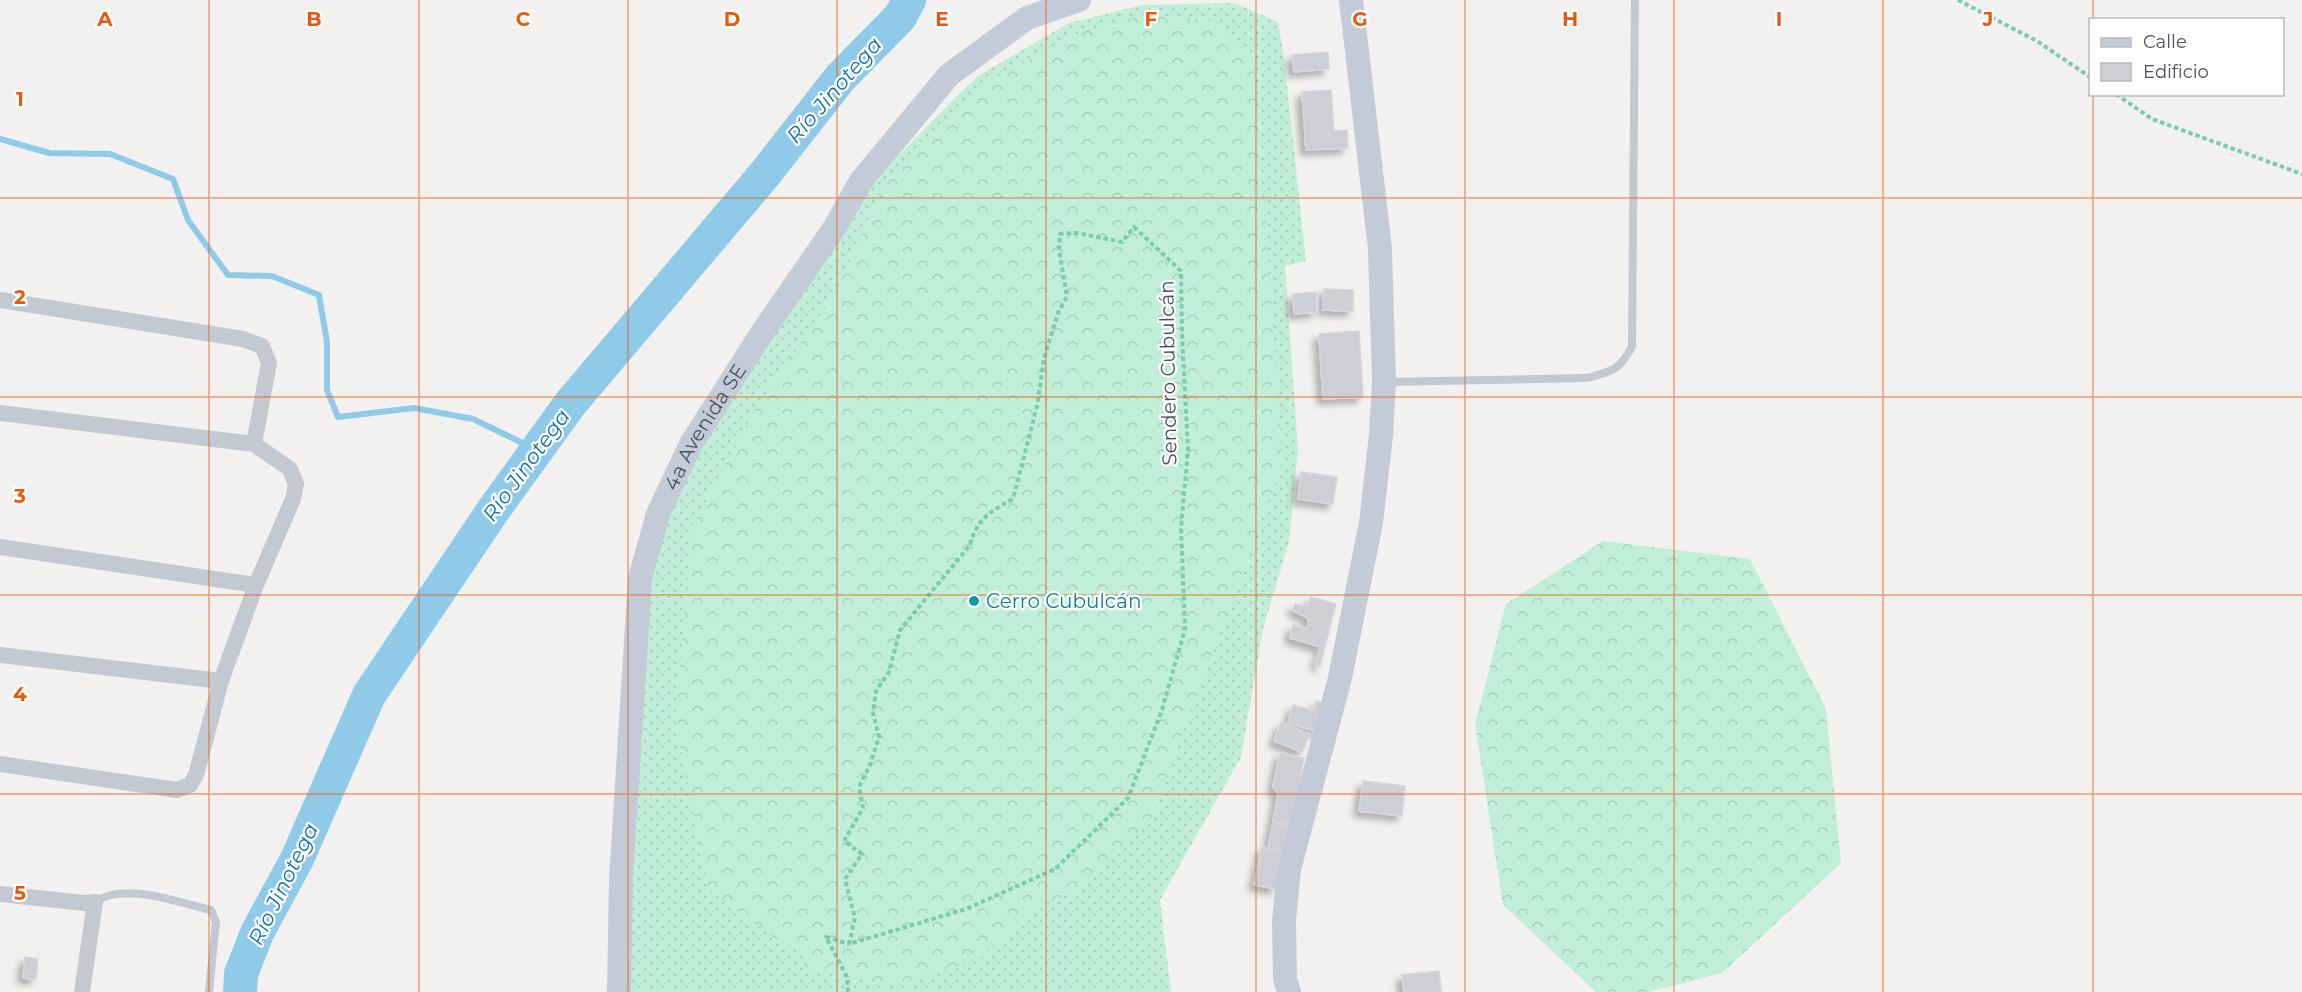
<svg xmlns="http://www.w3.org/2000/svg" width="2302" height="992" font-family="Montserrat,sans-serif">
	<style>
		.grass { fill: url(#grass-dots) }
		.forest { fill: url(#forest-crowns) }
		.lines { fill: none; stroke-linecap: round; stroke-linejoin: round }
		.stream { stroke: #90cae9; stroke-width: 6 }
		.river { stroke: #90cae9; stroke-width: 34 }
		.building { fill: #cecfd5; stroke: #d5d6db; stroke-width: 1.5; filter: url(#shadow) }
		.path { stroke: #7bcbae; stroke-width: 4; stroke-dasharray: 4.5 3; stroke-linecap: butt }
		.lane { stroke: #c2c9d1; stroke-width: 8 }
		.street { stroke: #c2c9d1; stroke-width: 16 }
		.secondary { stroke: #c4cbd8; stroke-width: 24 }
		.grid { fill: none; stroke: #e8590c; stroke-width: 1.5; stroke-opacity: 0.55 }
		.culture-dot { fill: #0f9aa8; stroke: #fff; stroke-width: 2 }
		.labels { text-anchor: middle; dominant-baseline: central; stroke-width: 4.5; stroke-linejoin: round; paint-order: stroke }
		.street-label { font-size: 20px; fill: #49515d; stroke: #fff }
		.culture-label { font-size: 20px; fill: #0d838f; stroke: #fff; text-anchor: start }
		.water-label { font-size: 21px; font-style: italic; fill: #1274a7; stroke: #fff }
		.grid-label { font-size: 20px; text-anchor: middle; font-weight: bold; fill: #e8590c; stroke: #fff; stroke-width: 4.5; stroke-linejoin: round; paint-order: stroke }
	</style>
	<defs>
		<pattern id="grass-dots" width="8" height="8" patternUnits="userSpaceOnUse" patternTransform="scale(1.5)"><rect width="8" height="8" fill="#c1eed8"/><path d="M2 2h.1M6 6h.1" fill="none" stroke="#a7cebc" stroke-width="1.8" stroke-linecap="round"/></pattern>
		<pattern id="forest-crowns" width="20" height="18" patternUnits="userSpaceOnUse" patternTransform="scale(1.5)"><rect width="20" height="18" fill="#c1eed8"/><path d="M2 6a3 3 0 1 1 6 0M12 15a3 3 0 1 1 6 0" fill="none" stroke="#a7cebc"/></pattern>
		<filter id="shadow"><feDropShadow dx="-5.5" dy="5.5" stdDeviation="3" flood-color="#0004"/></filter>
	</defs>
	<rect width="100%" height="100%" fill="#f3f1f0"/>
	<path class="grass" d="M 1235,3 L 1278,22 L 1284,58 L 1306,261 L 1285,266 L 1298,450 L 1289,542 L 1263,629 L 1241,757 L 1160,900 L 1171,992 L 622,992 L 643,579 L 661,515 L 837,229 L 894,160 L 952,101 L 978,76 L 1069,23 L 1142,5 Z"/>
	<path class="forest" d="M 1146,14 L 1218,22 L 1253,55 L 1283,462 L 1151,820 L 1085,886 L 1034,909 L 980,958 L 898,985 L 806,970 L 800,949 L 780,942 L 708,889 L 675,721 L 692,527 L 756,408 L 835,294 L 883,186 L 924,139 L 982,85 L 1078,33 Z
		M 1603,541 L 1750,559 L 1826,709 L 1841,863 L 1722,973 L 1648,992 L 1596,992 L 1503,905 L 1475,724 L 1506,604 Z"/>
	<g class="lines">
		<path class="stream" d="M 0,139 L 49,153 L 110,154 L 173,179 L 188,220 L 228,275 L 272,276 L 319,295 L 327,342 L 327,390 L 338,417 L 414,408 L 473,419 L 537,450"/>
		<path class="river" d="M 240,992 L 241,974 L 257,933 L 297,859 L 369,695 L 492,512 L 570,404 L 764,175 L 840,78 L 900,17 L 909,0"/>
	</g>
	<path class="building" d="M 1328,52 L 1329,69 L 1294,72 L 1292,55 Z
		M 1331,90 L 1334,131 L 1347,130 L 1348,148 L 1306,150 L 1302,92 Z
		M 1324,289 L 1353,290 L 1353,311 L 1323,310 Z
		M 1316,292 L 1317,312 L 1294,314 L 1293,294 Z
		M 1359,331 L 1363,397 L 1323,399 L 1319,334 Z
		M 1301,472 L 1337,477 L 1333,504 L 1298,499 Z
		M 1311,597 L 1336,604 L 1320,666 L 1316,665 L 1321,647 L 1290,638 L 1293,625 L 1307,629 L 1309,619 L 1293,610 L 1295,604 L 1308,607 Z
		M 1316,701 L 1326,704 L 1318,732 L 1288,723 L 1293,705 L 1314,711 Z
		M 1281,723 L 1310,734 L 1302,752 L 1274,741 Z
		M 1280,753 L 1304,758 L 1291,825 L 1273,822 L 1278,794 L 1273,787 Z
		M 1363,781 L 1405,786 L 1402,816 L 1359,811 Z
		M 1273,822 L 1291,825 L 1284,852 L 1268,848 Z
		M 1262,847 L 1284,852 L 1276,889 L 1254,885 Z
		M 25,957 L 38,959 L 36,979 L 23,978 Z
		M 1439,971 L 1441,992 L 1404,992 L 1402,975 Z"/>
	<g class="lines">
		<path class="path" d="M 1958,0 L 2037,41 L 2090,77
			M 2116,94 L 2152,119 L 2302,174
			M 1134,227 L 1181,271 L 1182,333 L 1188,450 L 1181,528 L 1185,629 L 1162,710 L 1128,798 L 1055,869 L 966,909 L 849,944 L 855,918 L 845,879 L 862,854 L 844,841 L 863,808 L 859,787 L 870,765 L 879,737 L 873,713 L 876,691 L 889,672 L 900,630 L 970,545 C 977,518 990,512 1013,499 L 1037,406 L 1044,358 L 1058,313 L 1067,296 L 1059,250 L 1060,234 L 1077,233 L 1122,242 Z
			M 848,992 L 847,977 L 826,937 L 849,944"/>
		<path class="lane" d="M 1387,382 L 1587,378 C 1613,371 1618,371 1632,347 L 1635,0
			M 95,902 C 124,881 179,903 211,910 L 216,922 L 209,992"/>
		<path class="street" d="M 0,300 L 243,339 L 262,346 L 269,363 L 254,444 L 290,469 L 296,484 L 293,499 L 256,585 L 221,681 L 196,775 L 190,785 L 177,790 L 0,764
			M 0,413 L 254,444
			M 0,547 L 256,585
			M 0,655 L 221,681
			M 0,894 L 84,903 L 95,902 L 82,992"/>
		<g class="secondary">
			<path id="s1" d="M 619,992 L 621,879 L 640,578 L 658,514 L 691,444 L 762,333 L 835,227 L 861,181 L 949,75 L 1027,18 L 1079,0"/>
			<path d="M 1289,992 L 1285,979 L 1284,921 L 1289,869 L 1340,678 L 1371,523 L 1381,435 L 1384,382 L 1380,249 L 1351,0"/>
		</g>
	</g>
	<path class="grid" d="M 209,0 L 209,992M 419,0 L 419,992M 628,0 L 628,992M 837,0 L 837,992M 1046,0 L 1046,992M 1256,0 L 1256,992M 1465,0 L 1465,992M 1674,0 L 1674,992M 1883,0 L 1883,992M 2093,0 L 2093,20M 2093,94 L 2093,992M 0,198 L 2302,198M 0,397 L 2302,397M 0,595 L 2302,595M 0,794 L 2302,794"/>
	<circle class="culture-dot" cx="974" cy="601" r="6"/>
	<g class="labels">
		<g class="street-label">
			<text transform="translate(1168 373) rotate(-91)">Sendero Cubulcán</text>
			<text stroke="none"><textPath href="#s1" startOffset="580">4a Avenida SE</textPath></text>
		</g>
		<g class="culture-label">
			<text x="986" y="601">Cerro Cubulcán</text>
		</g>
		<g class="water-label">
			<text transform="translate(834 90) rotate(-49)">Río Jinotega</text>
			<text transform="translate(526 465) rotate(-54)">Río Jinotega</text>
			<text transform="translate(283 884) rotate(-64)">Río Jinotega</text>
		</g>
	</g>
	<g class="grid-label">
		<text x="105" y="26">A</text>
		<text x="314" y="26">B</text>
		<text x="523" y="26">C</text>
		<text x="732" y="26">D</text>
		<text x="942" y="26">E</text>
		<text x="1151" y="26">F</text>
		<text x="1360" y="26">G</text>
		<text x="1570" y="26">H</text>
		<text x="1779" y="26">I</text>
		<text x="1988" y="26">J</text>
		<text x="20" y="106">1</text>
		<text x="20" y="304">2</text>
		<text x="20" y="503">3</text>
		<text x="20" y="701">4</text>
		<text x="20" y="900">5</text>
	</g>
	<rect x="2089" y="18" width="195" height="78" fill="#ffffff" stroke="#b6b9be" stroke-width="1.5"/>
	<rect x="2101" y="38" width="30" height="9" fill="#c4cbd8" stroke="#b6b9be" stroke-width="1.5"/>
	<text x="2143" y="48" font-size="18" fill="#49515d">Calle</text>
	<rect x="2101" y="63" width="30" height="18" fill="#cecfd5" stroke="#b6b9be" stroke-width="1.5"/>
	<text x="2143" y="78" font-size="18" fill="#49515d">Edificio</text>
</svg>
